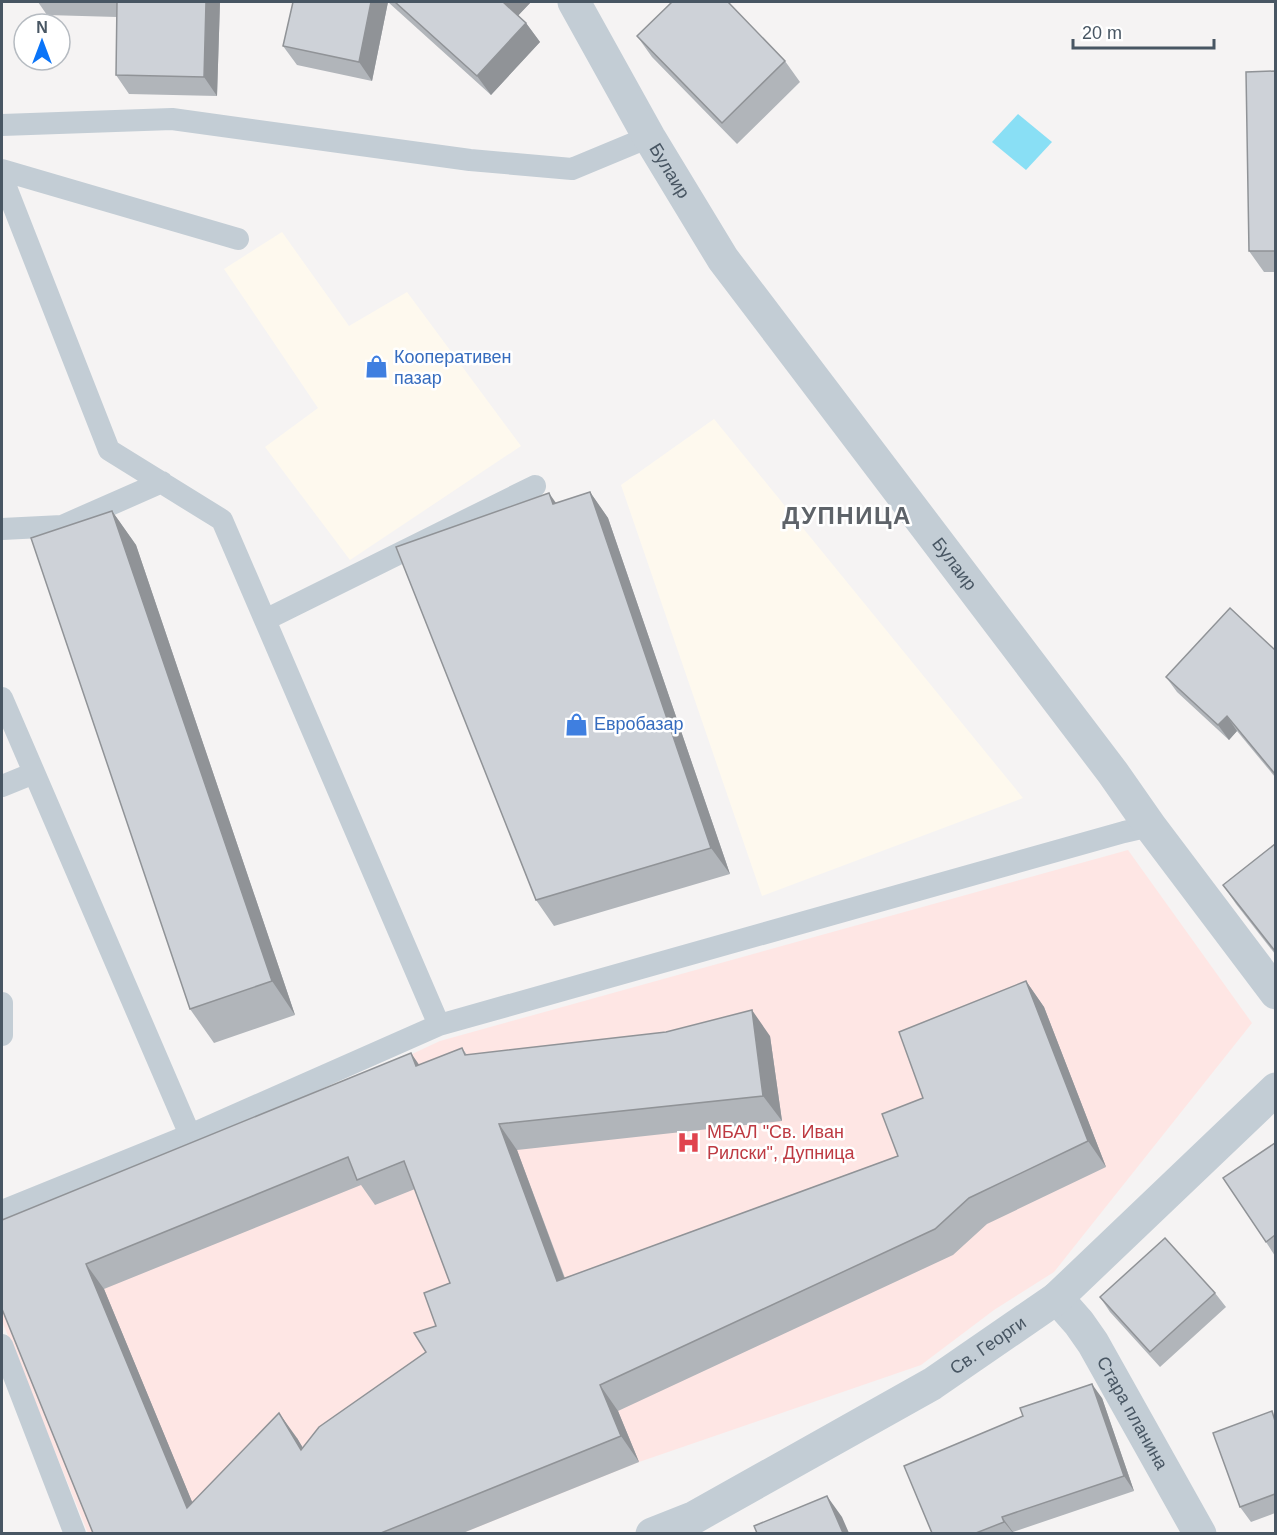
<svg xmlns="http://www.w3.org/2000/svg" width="1277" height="1535" font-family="Helvetica,sans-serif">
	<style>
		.commercial { fill: #fef9ee }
		.medical { fill: #fee6e4 }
		.water { fill: #89dff5 }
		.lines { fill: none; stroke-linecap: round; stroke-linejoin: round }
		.lane { stroke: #c3cdd5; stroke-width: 22 }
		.street { stroke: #c3cdd5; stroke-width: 33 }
		.wall { fill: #b1b5ba; fill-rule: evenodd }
		.shaded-wall { fill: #909397 }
		.building { fill: #ced2d8; stroke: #909397; stroke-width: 1.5; fill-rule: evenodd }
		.labels { text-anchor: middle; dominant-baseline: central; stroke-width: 5; stroke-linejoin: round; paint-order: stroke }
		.street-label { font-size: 18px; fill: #485663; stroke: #fff }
		.shop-label { font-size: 18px; fill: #366cbe; stroke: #fff; text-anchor: start }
		.health-label { font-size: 18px; fill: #be3a42; stroke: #fff; text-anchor: start }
		.district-label { font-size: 24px; font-weight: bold; letter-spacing: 1.5px; fill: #5e6369; stroke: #fff }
	</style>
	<rect width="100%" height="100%" fill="#f5f3f3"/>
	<path class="commercial" d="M 282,232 L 349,326 L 407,292 L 521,446 L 350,560 L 265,447 L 318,408 L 224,269 Z
		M 714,419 L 1023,798 L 762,896 L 621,485 Z"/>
	<path class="medical" d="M 1128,850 L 1252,1023 L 1054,1272 L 994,1310 L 921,1365 L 639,1462 L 463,1533 L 88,1533 L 2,1321 L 2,1244 L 440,1041 Z"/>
	<path class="water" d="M 1018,114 L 1052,142 L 1026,170 L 992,142 Z"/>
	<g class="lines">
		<path class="lane" d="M 2,125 L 172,119 L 470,160 L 572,169 L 649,137
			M 2,170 L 238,239
			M 2,177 L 109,450 L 222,520 L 439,1025
			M 2,529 L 62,526 L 162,482
			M 265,620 L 535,486
			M 2,698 L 190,1135
			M 2,786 L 34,773
			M 2,1003 L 2,1035
			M 2,1211 L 190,1135 L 439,1025 L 1124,832 L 1150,826
			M 2,1345 L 75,1534"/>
		<g class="street">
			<path id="s1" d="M 574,2 L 649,137 L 723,259 L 1113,773 L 1150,826 L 1276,993"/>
			<path id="s2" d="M 1057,1298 L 1079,1323 L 1093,1343 L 1200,1534"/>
			<path id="s3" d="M 652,1534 L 695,1517 L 932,1384 L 1057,1298 L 1276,1089"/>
		</g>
	</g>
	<path class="wall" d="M 38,2 L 220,2 L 217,96 L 129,94 L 116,75 L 117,17 L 47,15 Z
		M 293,2 L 531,2 L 518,15 L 526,23 L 540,42 L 491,95 L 388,2 L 372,81 L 297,65 L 283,46 Z
		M 637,36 L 785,61 L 800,82 L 737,144 L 652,57 Z
		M 1275,71 L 1275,272 L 1264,272 L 1249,251 Z
		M 590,492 L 608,518 L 730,874 L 554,926 L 536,900 Z
		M 112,511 L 136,545 L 295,1015 L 214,1043 L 190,1009 Z
		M 1275,650 L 1275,777 L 1237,731 L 1229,740 L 1177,692 L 1166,677 Z
		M 1275,844 L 1275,954 L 1236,904 L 1223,885 Z
		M 1026,981 L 1044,1007 L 1106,1167 L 987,1224 L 953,1255 L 618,1411 L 639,1462 L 463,1533 L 93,1533 L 2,1309 L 419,1065 L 462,1048 L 467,1055 L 770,1036 L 782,1121 L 517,1150 L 565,1278 L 898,1156 L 923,1098 ZM 361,1185 L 375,1205 L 415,1189 L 450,1283 L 436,1326 L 426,1352 L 303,1448 L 297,1438 L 192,1502 L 104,1289 Z
		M 1275,1143 L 1275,1256 L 1266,1242 Z
		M 1215,1293 L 1226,1307 L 1160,1367 L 1110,1312 L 1100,1297 Z
		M 1102,1398 L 1134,1491 L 1013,1532 L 1013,1533 L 932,1533 Z
		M 1275,1416 L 1275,1513 L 1251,1522 L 1240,1507 Z"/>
	<path class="shaded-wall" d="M 206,2 L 220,2 L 217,96 L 204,77 Z
		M 371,2 L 388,2 L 372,81 L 359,62 Z
		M 503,2 L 531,2 L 515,19 Z
		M 526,23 L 540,42 L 491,95 L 477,76 Z
		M 590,492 L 608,518 L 730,874 L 711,848 Z
		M 549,493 L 568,520 L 553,504 Z
		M 112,511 L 136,545 L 295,1015 L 272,981 Z
		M 1227,716 L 1237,731 L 1229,740 L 1218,725 Z
		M 1026,981 L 1044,1007 L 1106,1167 L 1088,1141 Z
		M 752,1010 L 770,1036 L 782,1121 L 763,1096 Z
		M 411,1053 L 429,1079 L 416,1066 Z
		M 499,1124 L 517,1150 L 575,1307 L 557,1281 Z
		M 86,1264 L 104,1289 L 205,1533 L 187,1508 Z
		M 1092,1384 L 1102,1398 L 1134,1491 L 1124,1476 Z
		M 600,1385 L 618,1411 L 639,1462 L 621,1436 Z
		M 279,1413 L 297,1438 L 319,1475 L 301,1450 Z
		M 827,1496 L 842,1517 L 849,1533 L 843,1533 Z
		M 1002,1517 L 1013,1532 L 1013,1533 L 1004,1522 Z"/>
	<path class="building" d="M 117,2 L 206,2 L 204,77 L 116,75 Z
		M 293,2 L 371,2 L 359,62 L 283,46 Z
		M 395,2 L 503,2 L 526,23 L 477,76 Z
		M 672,2 L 728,2 L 785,61 L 722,123 L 637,36 Z
		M 1275,71 L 1275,251 L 1249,251 L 1246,72 Z
		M 590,492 L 711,848 L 536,900 L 396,547 L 549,493 L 553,504 Z
		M 112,511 L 272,981 L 190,1009 L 31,538 Z
		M 1230,608 L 1275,650 L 1275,774 L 1227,716 L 1218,725 L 1166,677 Z
		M 1275,844 L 1275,951 L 1223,885 Z
		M 1026,981 L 1088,1141 L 969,1198 L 935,1229 L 600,1385 L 621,1436 L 381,1533 L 93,1533 L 2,1309 L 2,1220 L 411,1053 L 416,1066 L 462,1048 L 465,1055 L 666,1032 L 752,1010 L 763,1096 L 499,1124 L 557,1281 L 898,1156 L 882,1114 L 923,1098 L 899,1032 ZM 348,1157 L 357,1180 L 404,1161 L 450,1283 L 424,1293 L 436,1326 L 414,1333 L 426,1352 L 319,1427 L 301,1450 L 279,1413 L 187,1508 L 86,1264 Z
		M 1275,1143 L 1275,1235 L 1266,1242 L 1223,1178 Z
		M 1165,1238 L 1215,1293 L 1150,1352 L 1100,1297 Z
		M 1092,1384 L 1124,1476 L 1002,1517 L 1004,1522 L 976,1533 L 932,1533 L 904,1466 L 1023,1416 L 1020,1408 Z
		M 1272,1411 L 1275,1421 L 1275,1494 L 1240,1507 L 1213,1433 Z
		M 827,1496 L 843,1533 L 757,1533 L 754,1526 Z"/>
	<defs>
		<symbol id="shop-bare" viewBox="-9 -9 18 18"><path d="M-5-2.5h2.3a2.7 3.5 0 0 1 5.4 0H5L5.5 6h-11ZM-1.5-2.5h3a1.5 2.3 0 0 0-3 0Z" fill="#3f7fe0" stroke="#fff" stroke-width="2.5" paint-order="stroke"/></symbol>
		<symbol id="hospital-bare" viewBox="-9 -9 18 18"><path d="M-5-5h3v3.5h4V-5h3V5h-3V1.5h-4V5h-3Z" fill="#e0444e" stroke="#fff" stroke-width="2.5" paint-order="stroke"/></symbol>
	</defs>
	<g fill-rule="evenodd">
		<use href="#shop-bare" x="360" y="350" width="33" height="33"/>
		<use href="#shop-bare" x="560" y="708" width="33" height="33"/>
		<use href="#hospital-bare" x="672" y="1126" width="33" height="33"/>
	</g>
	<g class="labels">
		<g class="street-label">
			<text stroke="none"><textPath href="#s1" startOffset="194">Булаир</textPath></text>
			<text stroke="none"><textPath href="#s1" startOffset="680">Булаир</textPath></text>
			<text stroke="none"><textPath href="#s3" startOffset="386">Св. Георги</textPath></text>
			<text stroke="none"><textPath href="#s2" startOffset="138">Стара планина</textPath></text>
		</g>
		<g class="shop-label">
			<text x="394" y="357">Кооперативен<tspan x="394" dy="21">пазар</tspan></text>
			<text x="594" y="724">Евробазар</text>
		</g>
		<g class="health-label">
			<text x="707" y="1132">МБАЛ "Св. Иван<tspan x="707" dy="21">Рилски", Дупница</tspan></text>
		</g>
		<g class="district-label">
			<text x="847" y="515">ДУПНИЦА</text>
		</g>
	</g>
	<rect width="1277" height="1535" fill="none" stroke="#485663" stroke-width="6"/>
	<g transform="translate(42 42)"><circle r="28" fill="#ffffff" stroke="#b6bbc1" stroke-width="1.5"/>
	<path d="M0-4.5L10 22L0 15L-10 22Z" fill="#0a74f8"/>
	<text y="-9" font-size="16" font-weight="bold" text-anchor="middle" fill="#485663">N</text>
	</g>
	<path d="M1073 39v9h141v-9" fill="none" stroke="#485663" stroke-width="3"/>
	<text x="1082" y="39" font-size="18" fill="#485663" stroke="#ffffff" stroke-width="4.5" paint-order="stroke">20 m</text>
</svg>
